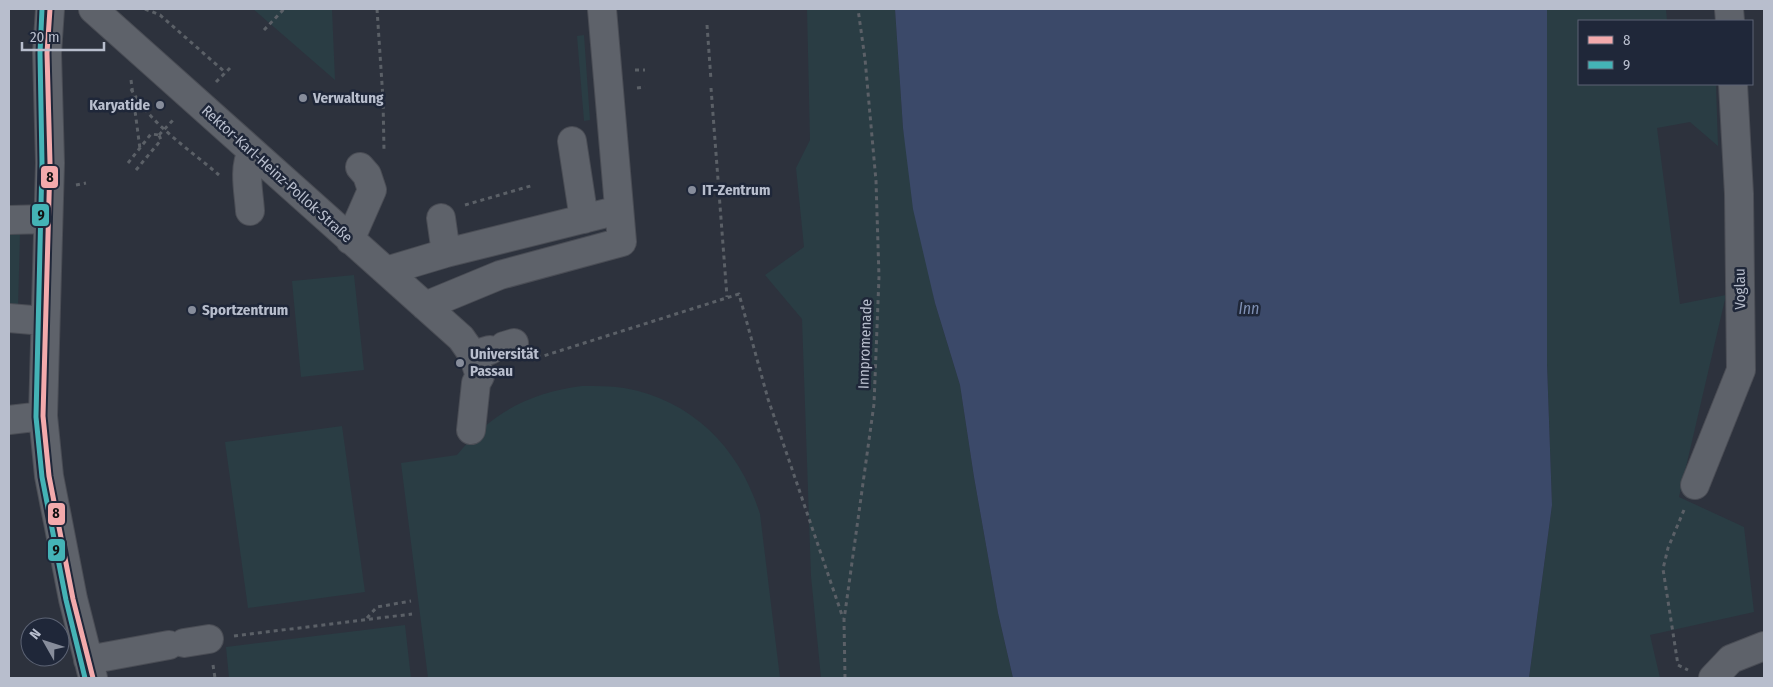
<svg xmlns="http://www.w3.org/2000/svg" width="1773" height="687" font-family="'Fira Sans Condensed',sans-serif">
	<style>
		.green { fill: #2a3d44 }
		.water { fill: #3b4969 }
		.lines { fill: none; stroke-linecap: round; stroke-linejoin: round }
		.minor-casing { stroke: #4a4d55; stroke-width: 30 }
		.path { stroke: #5b6067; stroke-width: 3; stroke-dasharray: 4 4; stroke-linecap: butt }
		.minor { stroke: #5e626a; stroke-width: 28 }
		.bus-1-casing { stroke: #1f2739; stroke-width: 9 }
		.bus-2-casing { stroke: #1f2739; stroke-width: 9 }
		.bus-1 { stroke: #f3aaac; stroke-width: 5 }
		.bus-2 { stroke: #44b3b6; stroke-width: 5 }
		.poi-dot { fill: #878d9b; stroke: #1f2739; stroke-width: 2 }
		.labels { text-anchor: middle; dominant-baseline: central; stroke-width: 5; stroke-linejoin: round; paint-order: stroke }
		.poi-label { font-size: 15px; font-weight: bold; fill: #b8becd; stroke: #1f2739; text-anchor: start }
		.street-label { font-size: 15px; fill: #b8becd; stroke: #1f2739 }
		.water-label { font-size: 16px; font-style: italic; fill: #7f90b4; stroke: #1f2739 }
		.line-badge { stroke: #1f2739; stroke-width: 2 }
		.pale-badge-label { font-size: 14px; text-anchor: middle; font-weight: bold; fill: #111 }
	</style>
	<rect width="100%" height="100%" fill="#2d323d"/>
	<path class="green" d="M 253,9 L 332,9 L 335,80 Z
		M 807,9 L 895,9 L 903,128 L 935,303 L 960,385 L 974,477 L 998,613 L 1013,678 L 821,678 L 811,576 L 802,319 L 765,275 L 804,247 L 796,168 L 810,140 Z
		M 1547,9 L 1666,9 L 1667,21 L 1579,21 L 1579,84 L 1716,84 L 1718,146 L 1690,122 L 1657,128 L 1680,304 L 1726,295 L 1679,497 L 1744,527 L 1754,612 L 1650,635 L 1660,678 L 1529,678 L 1552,505 L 1547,364 Z
		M 584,35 L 590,120 L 584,121 L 577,36 Z
		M 9,232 L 20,233 L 18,308 L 9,310 Z
		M 354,275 L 364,370 L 301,377 L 292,281 Z
		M 582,386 C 596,386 610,386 624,388 C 693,400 740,449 760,514 L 780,678 L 428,678 L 401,463 L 457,455 C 491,413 529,393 582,386 Z
		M 342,426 L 365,592 L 248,608 L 225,442 Z
		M 405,625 L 411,678 L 229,678 L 226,647 Z"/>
	<path class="water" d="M 895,9 L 1547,9 L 1547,364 L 1552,505 L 1529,678 L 1013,678 L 998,613 L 974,477 L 960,385 L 935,303 L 913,209 L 903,128 Z"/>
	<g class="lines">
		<defs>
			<path id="minor" d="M 50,9 L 47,53 L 50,163 L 43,416 L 49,476 L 73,599 L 93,678
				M 93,9 L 461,338 L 473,355 L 490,350
				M 1729,9 L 1730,21
				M 572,141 L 584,219
				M 250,211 C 249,193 243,169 252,152
				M 441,218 L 446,253
				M 9,220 L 48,219
				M 350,240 L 372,190 L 367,175 L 360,167
				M 386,271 L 446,253 L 619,210
				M 425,306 L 500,275 L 622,242 L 602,9
				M 9,318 L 44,321
				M 504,346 L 514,343
				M 9,420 L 43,416
				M 471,430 L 476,383 L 480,376 L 473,355
				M 1695,485 L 1741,370 L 1739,194 L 1733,84
				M 184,643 L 209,639
				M 88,660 L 169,645
				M 1713,678 L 1731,659 L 1764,646"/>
		</defs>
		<use href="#minor" class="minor-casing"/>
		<path class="path" d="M 145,9 L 160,15 L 226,73
			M 377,9 L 383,99 L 384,150
			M 707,25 L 711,80
			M 264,30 L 284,9
			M 635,70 L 645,70
			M 131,80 L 140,149
			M 216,82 L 230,68
			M 637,88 L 645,87
			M 711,88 L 727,297
			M 131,89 C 150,124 189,149 219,175
			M 159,135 L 174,119
			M 128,163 L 151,134 L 159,135
			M 136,170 L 161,140 L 159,135
			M 76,185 L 86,183
			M 465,205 L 534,185
			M 537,358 L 739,294 L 768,399 L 843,618
			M 1684,510 L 1668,548 L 1663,569 L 1678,665 L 1688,670
			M 367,618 L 377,607 L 411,601
			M 234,636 L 412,614
			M 213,665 L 215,678
			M 845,678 L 844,620 L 874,404 L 879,277 L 876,181 L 865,59 L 858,9"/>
		<use href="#minor" class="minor"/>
		<defs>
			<path id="bus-1" d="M 50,9 L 47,53 L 50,163 L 43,416 L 49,476 L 73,599 L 93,678"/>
			<path id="bus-2" d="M 42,9 L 40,53 L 42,163 L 36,417 L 42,477 L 66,600 L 85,678"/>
		</defs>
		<use href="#bus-1" class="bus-1-casing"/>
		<use href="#bus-2" class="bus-2-casing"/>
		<use href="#bus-1" class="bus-1"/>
		<use href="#bus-2" class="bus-2"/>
	</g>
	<g class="poi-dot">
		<circle cx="303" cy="98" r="5"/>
		<circle cx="160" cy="105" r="5"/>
		<circle cx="692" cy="190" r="5"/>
		<circle cx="192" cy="310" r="5"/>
		<circle cx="460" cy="363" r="5"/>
	</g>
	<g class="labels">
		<g class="poi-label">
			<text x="313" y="98">Verwaltung</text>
			<text x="150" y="105" text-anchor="end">Karyatide</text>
			<text x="702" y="190">IT-Zentrum</text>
			<text x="202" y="310">Sportzentrum</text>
			<text x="470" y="354">Universität<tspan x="470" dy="17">Passau</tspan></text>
		</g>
		<g class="street-label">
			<text transform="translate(277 174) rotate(42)">Rektor-Karl-Heinz-Pollok-Straße</text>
			<text transform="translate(1740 289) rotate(-91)">Voglau</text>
			<text transform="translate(865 344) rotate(-88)">Innpromenade</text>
		</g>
		<g class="water-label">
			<text x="1249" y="308">Inn</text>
		</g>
	</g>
	<g class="line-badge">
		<rect x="40" y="165" width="19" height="24" rx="5" fill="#f3aaac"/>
		<rect x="31" y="203" width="19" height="24" rx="5" fill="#44b3b6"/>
		<rect x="47" y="502" width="19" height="24" rx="5" fill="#f3aaac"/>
		<rect x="47" y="538" width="19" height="24" rx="5" fill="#44b3b6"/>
	</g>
	<g class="pale-badge-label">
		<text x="50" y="182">8</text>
		<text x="41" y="220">9</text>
		<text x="56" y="518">8</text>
		<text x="56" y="555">9</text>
	</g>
	<rect width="1773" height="687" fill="none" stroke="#b8becd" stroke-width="20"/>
	<rect x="1578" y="20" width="175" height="65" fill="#1f2739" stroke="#5c6374"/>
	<rect x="1588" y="36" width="25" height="8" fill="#f3aaac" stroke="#5c6374"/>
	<text x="1623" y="45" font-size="15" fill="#b8becd">8</text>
	<rect x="1588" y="61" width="25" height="8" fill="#44b3b6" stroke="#5c6374"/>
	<text x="1623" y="70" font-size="15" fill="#b8becd">9</text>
	<g transform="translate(45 642) rotate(309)"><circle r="24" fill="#1f2739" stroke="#5c6374"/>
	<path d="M0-4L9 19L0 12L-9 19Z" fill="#878d9b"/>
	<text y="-8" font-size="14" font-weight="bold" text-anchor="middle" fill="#b8becd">N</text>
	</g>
	<path d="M22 42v8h82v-8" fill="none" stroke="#b8becd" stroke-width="2.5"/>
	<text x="30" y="42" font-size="15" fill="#b8becd" stroke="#1f2739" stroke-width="4" paint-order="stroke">20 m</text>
</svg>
